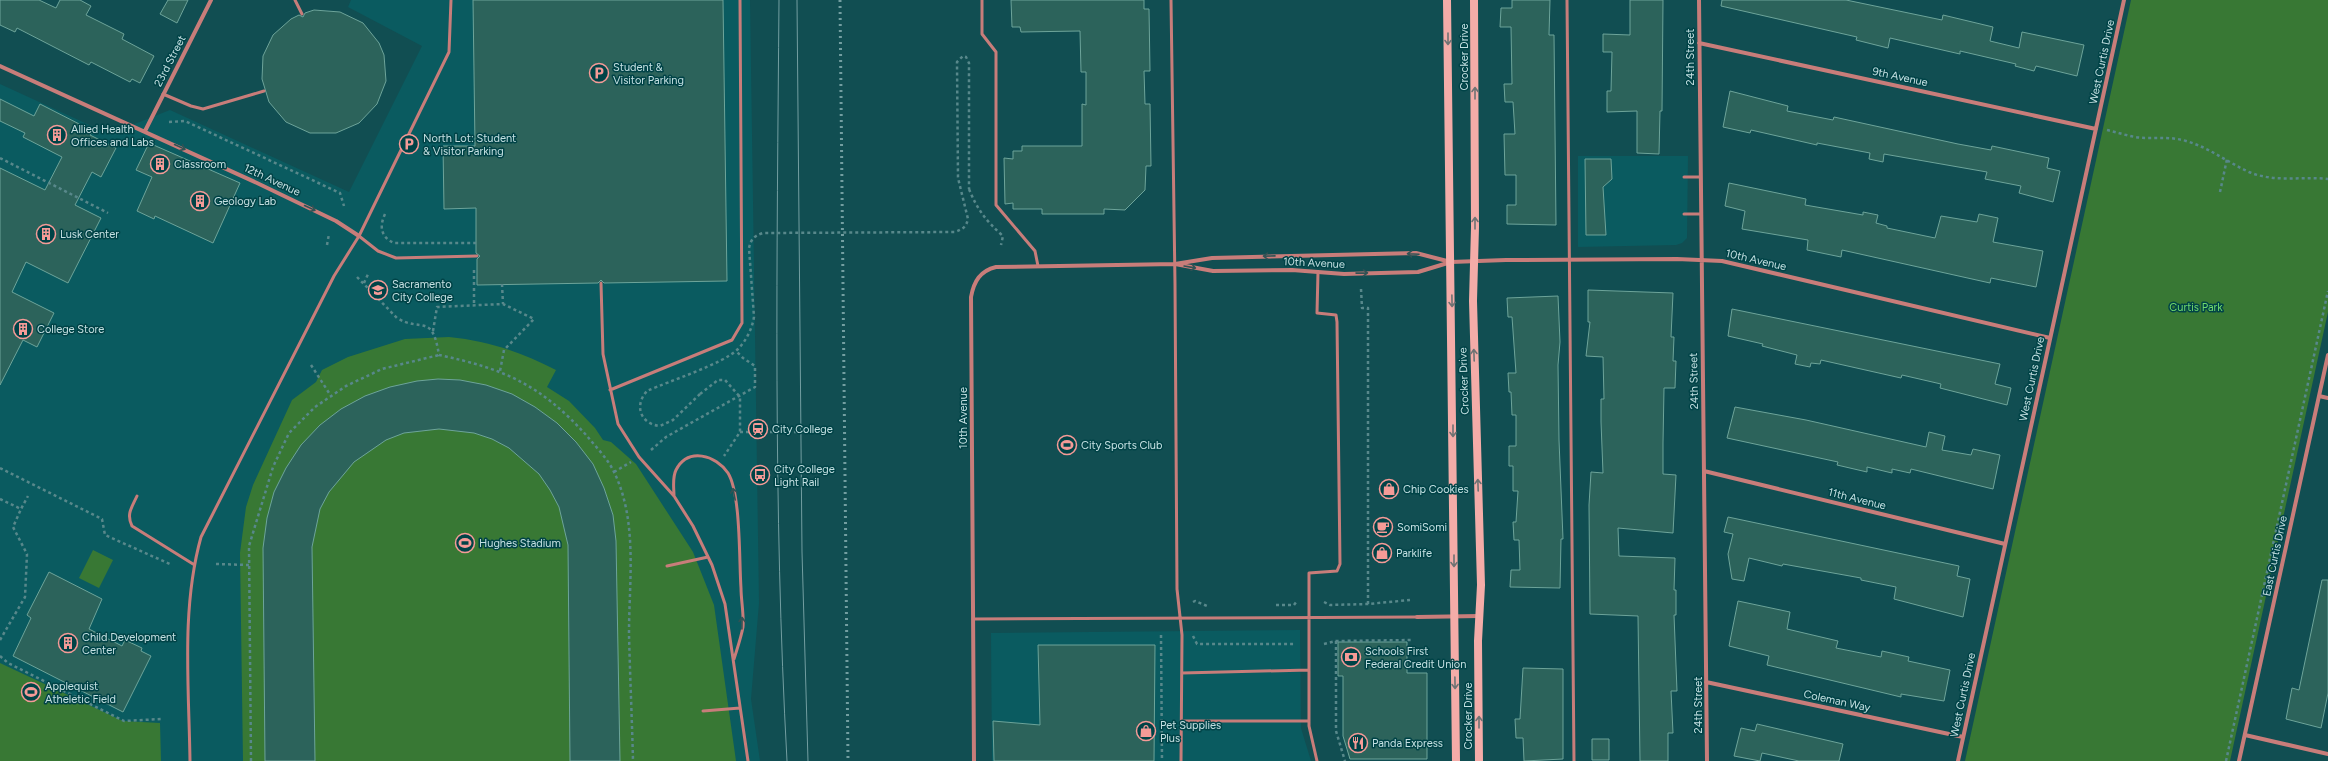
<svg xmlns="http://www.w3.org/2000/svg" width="2328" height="761" font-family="Figtree,sans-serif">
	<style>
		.built { fill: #0a5b60 }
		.green { fill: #387834 }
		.building { fill: #2c635b; stroke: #6da49a }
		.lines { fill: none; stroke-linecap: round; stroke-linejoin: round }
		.path { stroke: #58888b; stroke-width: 2.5; stroke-dasharray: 3 3; stroke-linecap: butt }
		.lane { stroke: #c87d7a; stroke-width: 3 }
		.street { stroke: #c87d7a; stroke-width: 4 }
		.secondary { stroke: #f4aca8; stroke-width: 8 }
		.tram { stroke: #739ea1; stroke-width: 1 }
		.rail { stroke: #739ea1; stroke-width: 3; stroke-dasharray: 2 4; stroke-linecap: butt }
		.path-bridge { stroke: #58888b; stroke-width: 2.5; stroke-dasharray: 3 3; stroke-linecap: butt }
		.oneway { stroke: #6e7273 }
		.oneway2 { stroke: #325254 }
		.labels { text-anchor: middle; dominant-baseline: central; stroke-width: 3; stroke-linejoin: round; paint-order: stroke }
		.street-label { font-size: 11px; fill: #c4e0e2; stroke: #004347 }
		.poi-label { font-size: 11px; fill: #c4e0e2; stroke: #004347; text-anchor: start }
		.park-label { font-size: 11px; fill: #72db6c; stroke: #004347 }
	</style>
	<rect width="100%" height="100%" fill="#114e52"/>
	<path class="built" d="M 351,0 L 750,0 L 759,603 L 751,699 L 760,761 L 0,761 L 0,84 L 109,134 L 170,110 L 349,192 L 422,46 L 348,7 Z
		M 1578,156 L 1688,156 L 1687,238 L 1682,243 L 1676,245 L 1578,247 Z
		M 1300,630 L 1301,728 L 1311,761 L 992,761 L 991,633 Z"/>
	<path class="green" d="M 2131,0 L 2328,0 L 2328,312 L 2230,761 L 1965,761 Z
		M 449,337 C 489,341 520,352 556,370 L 547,387 L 569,401 L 595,428 L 603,440 L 611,442 L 636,464 L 693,552 L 714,605 L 736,761 L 243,761 L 240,553 L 246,507 L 253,485 L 292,400 L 316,382 L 322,370 L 348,357 L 405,339 Z
		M 93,550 L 113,560 L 99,588 L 79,578 Z
		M 0,663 L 123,721 L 160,723 L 161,761 L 0,761 Z"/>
	<path class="building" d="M 0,0 L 39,0 L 56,8 L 60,0 L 80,0 L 91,6 L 86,15 L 124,34 L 122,39 L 154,56 L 140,83 L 132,79 L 130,82 L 91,62 L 89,65 L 17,28 L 15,32 L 0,25 Z
		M 168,0 L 188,0 L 177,23 L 160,14 Z
		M 473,0 L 723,0 L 727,281 L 604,283 L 601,280 L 598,283 L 477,285 L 477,259 L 480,256 L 476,253 L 476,208 L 444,209 L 443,146 L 475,146 Z
		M 1011,0 L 1144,0 L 1144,9 L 1149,9 L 1150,71 L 1144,71 L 1145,104 L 1150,104 L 1151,166 L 1146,166 L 1145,190 L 1125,210 L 1104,209 L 1104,214 L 1042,214 L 1042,209 L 1013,209 L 1013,203 L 1005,204 L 1004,158 L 1013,159 L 1013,151 L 1022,151 L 1022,146 L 1082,146 L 1082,104 L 1086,105 L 1086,72 L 1081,72 L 1080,31 L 1021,32 L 1020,27 L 1012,27 Z
		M 1512,0 L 1550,0 L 1549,35 L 1554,35 L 1556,225 L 1507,224 L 1507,205 L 1516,205 L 1516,175 L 1505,175 L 1504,134 L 1515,134 L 1513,102 L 1505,102 L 1504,84 L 1512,84 L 1511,27 L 1500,27 L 1501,8 L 1512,8 Z
		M 1630,0 L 1663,0 L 1662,111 L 1660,111 L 1659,154 L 1637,153 L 1637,111 L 1607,112 L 1607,91 L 1611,91 L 1612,52 L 1603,52 L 1603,34 L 1630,35 Z
		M 1722,0 L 1846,0 L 1942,20 L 1943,15 L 1993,27 L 1990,41 L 2019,48 L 2022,32 L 2084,45 L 2077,76 L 2036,66 L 2034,71 L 2015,66 L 2016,64 L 1960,51 L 1960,54 L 1890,38 L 1888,48 L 1856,40 L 1857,37 L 1721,6 Z
		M 314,10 L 340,12 L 363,23 L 379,43 L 384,55 L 386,81 L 377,104 L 359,123 L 336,133 L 310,133 L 286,122 L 269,102 L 262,79 L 263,56 L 273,35 L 291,19 L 299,15 L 303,17 L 305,13 Z
		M 1730,91 L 1788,106 L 1787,111 L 1833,120 L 1834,117 L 1958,144 L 1991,150 L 1992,146 L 2049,158 L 2047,168 L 2060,171 L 2053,202 L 2019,193 L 2021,186 L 1985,179 L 1987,172 L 1884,154 L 1883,162 L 1869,159 L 1870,153 L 1817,143 L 1817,145 L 1751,130 L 1750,133 L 1723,127 Z
		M 0,99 L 34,116 L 40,104 L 93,131 L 90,135 L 116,148 L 101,177 L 92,172 L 75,205 L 101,218 L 68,283 L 26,262 L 12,292 L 54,313 L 37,347 L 23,340 L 0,385 L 0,168 L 45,190 L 62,157 L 23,137 L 25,133 L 0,121 Z
		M 149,143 L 240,183 L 213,243 L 155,216 L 154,219 L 137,211 L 152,177 L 136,170 Z
		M 1585,159 L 1611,159 L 1612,179 L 1603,187 L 1606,235 L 1586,235 Z
		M 1729,183 L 1806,199 L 1805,205 L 1863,215 L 1863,212 L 1878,215 L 1876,223 L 1887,226 L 1887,228 L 1935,238 L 1941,216 L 1977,222 L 1979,214 L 1998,218 L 1993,242 L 2043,251 L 2036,287 L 1991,278 L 1990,283 L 1842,250 L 1841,257 L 1807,250 L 1808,240 L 1742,229 L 1745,211 L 1725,206 Z
		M 1588,290 L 1673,293 L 1671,337 L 1674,337 L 1673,361 L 1676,361 L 1675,388 L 1664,388 L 1663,443 L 1663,474 L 1676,475 L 1673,533 L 1618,528 L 1619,556 L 1675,558 L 1674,590 L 1676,590 L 1676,615 L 1674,615 L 1677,691 L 1671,691 L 1673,733 L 1668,733 L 1668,761 L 1640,761 L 1638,616 L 1590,614 L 1589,505 L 1591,472 L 1603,473 L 1601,422 L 1601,399 L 1604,399 L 1603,357 L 1586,356 L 1590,322 L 1588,322 Z
		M 1558,296 L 1560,342 L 1558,365 L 1559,440 L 1563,539 L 1561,539 L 1560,588 L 1510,587 L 1511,570 L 1520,570 L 1519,540 L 1514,540 L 1513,522 L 1516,522 L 1518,491 L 1513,491 L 1513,466 L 1509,466 L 1509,446 L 1516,446 L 1516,415 L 1512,415 L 1511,392 L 1509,392 L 1508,373 L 1516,373 L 1512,317 L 1508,317 L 1507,298 Z
		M 1732,309 L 2000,364 L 1995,384 L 2011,388 L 2007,405 L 1940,388 L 1941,384 L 1902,375 L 1901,378 L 1821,360 L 1820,364 L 1811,363 L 1810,367 L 1795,364 L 1797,355 L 1762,346 L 1763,344 L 1728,336 Z
		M 438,379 L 460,380 L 486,385 L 512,394 L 535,407 L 557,423 L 576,442 L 593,464 L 604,488 L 613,515 L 616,541 L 620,761 L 570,761 L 568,545 L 559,507 L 550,490 L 539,474 L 509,448 L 492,439 L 474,433 L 439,429 L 404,433 L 386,440 L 354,462 L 329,492 L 320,509 L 312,547 L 315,761 L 265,761 L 263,548 L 267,518 L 274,492 L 286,468 L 301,445 L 320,425 L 341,409 L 365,396 L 390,387 L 417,381 Z
		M 1735,407 L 1806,420 L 1926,447 L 1929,432 L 1945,436 L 1942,450 L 1971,455 L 1973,449 L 2000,455 L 1993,489 L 1911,469 L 1910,473 L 1892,469 L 1892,473 L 1867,467 L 1867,472 L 1837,465 L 1838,462 L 1727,438 Z
		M 1728,517 L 1959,566 L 1957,576 L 1970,579 L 1963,617 L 1894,599 L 1896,587 L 1861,580 L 1861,578 L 1783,564 L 1782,566 L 1749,558 L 1744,581 L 1732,579 L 1728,554 L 1733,534 L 1724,532 Z
		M 49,572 L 102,599 L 89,629 L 122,646 L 125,640 L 142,648 L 141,651 L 151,656 L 123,712 L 13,656 L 31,618 L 27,615 Z
		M 2322,580 L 2328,580 L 2328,693 L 2321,728 L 2286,719 L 2292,688 L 2299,690 Z
		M 1738,601 L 1790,612 L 1787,629 L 1838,641 L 1836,648 L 1881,657 L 1882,651 L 1909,657 L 1908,661 L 1950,670 L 1944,701 L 1901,694 L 1901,697 L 1767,665 L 1769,656 L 1729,646 Z
		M 1338,642 L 1407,642 L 1407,673 L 1427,673 L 1427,759 L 1350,759 L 1343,736 L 1343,676 L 1338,676 Z
		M 1038,645 L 1155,645 L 1154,761 L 994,761 L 993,721 L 1040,725 Z
		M 1523,668 L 1563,669 L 1563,759 L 1524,761 L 1523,738 L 1516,738 L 1515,719 L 1520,719 Z
		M 1757,724 L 1843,744 L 1839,761 L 1799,761 L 1762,753 L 1760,761 L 1734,756 L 1741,728 L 1755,731 Z
		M 1592,739 L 1609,739 L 1609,760 L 1592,760 Z"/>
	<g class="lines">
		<path class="path" d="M 169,122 L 185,121 L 340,193 L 344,206
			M 2107,130 C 2120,133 2133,138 2146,138 C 2160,138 2173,137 2186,141 C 2210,148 2227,162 2249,172 C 2275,183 2301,176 2328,179
			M 0,158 L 108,213
			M 969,189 C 977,209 986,221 1003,236 L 1001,245
			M 2220,192 L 2227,159
			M 385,214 C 379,227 381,237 394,243 L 476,243
			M 327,245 L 329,234
			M 474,270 L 474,306
			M 357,277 L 397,318 C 422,333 432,312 439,355 C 505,369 541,385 587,436 C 596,447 608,459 614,472 C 638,521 629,581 629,634 C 630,676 632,719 633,761
			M 364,283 L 369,272
			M 502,284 L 503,304
			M 1361,289 L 1362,308 L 1368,308 L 1368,604
			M 433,331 L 437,307 L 503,304 L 534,319 L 504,350 L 500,371
			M 311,365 L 331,396
			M 700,394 L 718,380 L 725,380 L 740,397 L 740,432 L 724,456
			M 740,432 L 798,432
			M 651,450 L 666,437 L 755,387 L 755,366 L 743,358 L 736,351
			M 0,468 L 102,519 L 105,535 L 172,565
			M 614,472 L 631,462
			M 0,499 L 21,509 L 28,496
			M 216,564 L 249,565
			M 1193,602 L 1195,601 L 1207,606
			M 1324,602 L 1330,605 L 1368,604 L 1410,600
			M 1276,605 L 1294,605 L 1297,601
			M 1161,635 L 1162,761
			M 1193,636 L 1197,644 L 1296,644
			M 0,640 L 25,597 L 27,554 L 13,527 L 21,509
			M 1336,641 L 1336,731 L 1345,761
			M 1324,644 L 1336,641 L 1413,640
			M 0,656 L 8,663 L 124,721 L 161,719
			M 251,761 L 249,546 L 273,467 L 289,433 L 315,407 L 346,386 L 382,369 L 439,355
			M 2226,761 L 2328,291"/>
		<path class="lane" d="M 295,0 L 302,14
			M 982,0 L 982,34 L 996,52 L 996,205 L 1035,251 L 1038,266
			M 1171,0 L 1175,284 L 1177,589 L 1182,635 L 1181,761
			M 1567,0 L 1574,761
			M 163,94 L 191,106 L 203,109 L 264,91
			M 1684,177 L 1700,177
			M 1684,214 L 1701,214
			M 359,236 L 378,251 L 396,258 L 477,256
			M 601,283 L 603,354 L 618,424 L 639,457 L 674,496 L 693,526 L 712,565 L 725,604 L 748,761
			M 610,390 L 732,340 L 742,323 L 740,0
			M 137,496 C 132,507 126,514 132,526 L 193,564
			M 674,496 C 674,488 672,478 676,470 C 688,447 716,455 728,473 C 741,494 739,561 741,588 C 741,600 744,614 743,627 C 741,638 737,649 734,659
			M 667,566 L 708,557
			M 973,619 L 1417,617
			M 1182,673 L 1309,670
			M 703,711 L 740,708
			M 1182,721 L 1309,721
			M 190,761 C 189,687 181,609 201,537 L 334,276 L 359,236 L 449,52 L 451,0
			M 1317,761 L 1309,726 L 1309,573 L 1337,571 L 1340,564 L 1337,322 L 1336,315 L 1317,313 L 1318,272"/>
		<path class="street" d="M 1699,0 L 1707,761
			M 1699,43 L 2096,129
			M 0,66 L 257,183 L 336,221 L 359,236
			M 145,131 L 211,0
			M 1451,262 L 1416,253 L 1212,258 L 1175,264 L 1213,271 L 1292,270 L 1344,274 L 1418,272 L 1451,262 L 1506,260 L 1677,259 L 1722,261 L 2050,338
			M 2319,396 L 2328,398
			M 1704,471 L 2005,544
			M 1417,617 L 1479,616
			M 1706,682 L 1963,737
			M 2245,735 L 2328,754
			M 974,761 L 971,297 C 974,281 980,271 996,267 L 1175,264
			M 1958,761 L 2124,0
			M 2239,761 L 2328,355"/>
		<path class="secondary" d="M 1447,0 L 1456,761
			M 1474,0 L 1475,227 L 1473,301 L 1481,585 L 1478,641 L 1479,761"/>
		<path class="tram" d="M 779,0 C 777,254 773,508 787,761
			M 797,0 L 802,552 L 808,761"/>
		<path class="rail" d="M 840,0 L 848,761"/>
		<path class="path-bridge" d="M 700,394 L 673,420 L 660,426 C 640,424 634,405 647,391 C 669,381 723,364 738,349 C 746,341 752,329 754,317 L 749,248 C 751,239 754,236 763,233 L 955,232 C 963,229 966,227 968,219 L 958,178 L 957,62 L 963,56 L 966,57 L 969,63 L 969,189"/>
	</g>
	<defs><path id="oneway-shaft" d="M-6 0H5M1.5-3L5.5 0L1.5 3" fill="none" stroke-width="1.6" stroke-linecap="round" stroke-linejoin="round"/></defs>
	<g class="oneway">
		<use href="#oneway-shaft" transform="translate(1448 39) rotate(90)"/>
		<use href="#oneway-shaft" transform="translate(1475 93) rotate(-90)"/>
		<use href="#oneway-shaft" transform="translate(1475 223) rotate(-90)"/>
		<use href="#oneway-shaft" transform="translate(1452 301) rotate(89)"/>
		<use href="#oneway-shaft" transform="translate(1474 355) rotate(-92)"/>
		<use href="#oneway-shaft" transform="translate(1453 431) rotate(90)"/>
		<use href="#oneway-shaft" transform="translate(1478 485) rotate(-92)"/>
		<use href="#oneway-shaft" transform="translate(1454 561) rotate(90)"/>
		<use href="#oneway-shaft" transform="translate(1455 683) rotate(89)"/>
		<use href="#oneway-shaft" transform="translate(1479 722) rotate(-90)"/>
	</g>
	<g class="oneway2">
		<use href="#oneway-shaft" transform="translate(180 147) rotate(25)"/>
		<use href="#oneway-shaft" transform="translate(310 208) rotate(25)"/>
		<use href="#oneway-shaft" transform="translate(1413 254) rotate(-177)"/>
		<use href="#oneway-shaft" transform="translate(1269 256) rotate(179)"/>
		<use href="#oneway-shaft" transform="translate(1190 267) rotate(10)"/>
		<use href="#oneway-shaft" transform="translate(1362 273) rotate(-1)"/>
		<use href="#oneway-shaft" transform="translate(734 494) rotate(-101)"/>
		<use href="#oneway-shaft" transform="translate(742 623) rotate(-89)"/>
	</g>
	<defs>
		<symbol id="parking-ring" viewBox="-11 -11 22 22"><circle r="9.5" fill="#004347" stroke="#f59b97" stroke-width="1.5"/><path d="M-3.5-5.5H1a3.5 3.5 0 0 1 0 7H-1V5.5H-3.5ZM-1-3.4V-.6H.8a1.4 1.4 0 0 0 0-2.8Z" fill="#f59b97"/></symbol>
		<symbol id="building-ring" viewBox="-11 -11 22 22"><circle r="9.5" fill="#004347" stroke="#f59b97" stroke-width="1.5"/><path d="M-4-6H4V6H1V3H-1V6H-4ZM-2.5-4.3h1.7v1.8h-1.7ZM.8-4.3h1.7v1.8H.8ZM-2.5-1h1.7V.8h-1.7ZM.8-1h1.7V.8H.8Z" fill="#f59b97"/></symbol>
		<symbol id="university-ring" viewBox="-11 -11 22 22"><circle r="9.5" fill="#004347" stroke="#f59b97" stroke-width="1.5"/><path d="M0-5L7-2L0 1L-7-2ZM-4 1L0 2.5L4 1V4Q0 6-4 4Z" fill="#f59b97"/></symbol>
		<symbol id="station-ring" viewBox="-11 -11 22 22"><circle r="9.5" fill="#004347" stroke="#f59b97" stroke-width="1.5"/><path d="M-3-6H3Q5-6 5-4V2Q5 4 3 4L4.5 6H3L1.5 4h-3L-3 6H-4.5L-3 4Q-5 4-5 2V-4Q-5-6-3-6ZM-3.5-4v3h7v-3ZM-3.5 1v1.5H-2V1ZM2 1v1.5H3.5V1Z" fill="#f59b97"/></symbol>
		<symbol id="stadium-ring" viewBox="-11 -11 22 22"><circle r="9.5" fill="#004347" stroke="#f59b97" stroke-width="1.5"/><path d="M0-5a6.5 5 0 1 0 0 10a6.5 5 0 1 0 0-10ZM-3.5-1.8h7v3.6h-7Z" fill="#f59b97"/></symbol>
		<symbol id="bus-ring" viewBox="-11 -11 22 22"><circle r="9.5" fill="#004347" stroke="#f59b97" stroke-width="1.5"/><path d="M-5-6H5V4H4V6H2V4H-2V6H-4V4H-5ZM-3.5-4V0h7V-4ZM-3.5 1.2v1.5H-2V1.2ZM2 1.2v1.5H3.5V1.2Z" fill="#f59b97"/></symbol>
		<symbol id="shop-ring" viewBox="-11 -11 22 22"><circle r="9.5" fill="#004347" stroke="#f59b97" stroke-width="1.5"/><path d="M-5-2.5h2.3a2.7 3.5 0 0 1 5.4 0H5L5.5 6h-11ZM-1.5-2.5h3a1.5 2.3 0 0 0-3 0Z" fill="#f59b97"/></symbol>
		<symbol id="cafe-ring" viewBox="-11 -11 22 22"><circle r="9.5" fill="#004347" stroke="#f59b97" stroke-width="1.5"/><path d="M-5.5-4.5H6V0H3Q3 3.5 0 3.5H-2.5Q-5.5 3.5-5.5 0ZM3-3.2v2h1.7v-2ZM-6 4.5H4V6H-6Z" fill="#f59b97"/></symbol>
		<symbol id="bank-ring" viewBox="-11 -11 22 22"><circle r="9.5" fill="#004347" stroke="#f59b97" stroke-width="1.5"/><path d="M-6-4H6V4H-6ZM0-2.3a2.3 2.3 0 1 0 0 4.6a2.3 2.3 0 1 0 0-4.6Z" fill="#f59b97"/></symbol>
		<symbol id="restaurant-ring" viewBox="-11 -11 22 22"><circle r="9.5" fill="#004347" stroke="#f59b97" stroke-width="1.5"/><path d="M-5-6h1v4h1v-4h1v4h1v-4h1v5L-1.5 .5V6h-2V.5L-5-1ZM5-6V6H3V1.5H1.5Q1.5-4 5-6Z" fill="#f59b97"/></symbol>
	</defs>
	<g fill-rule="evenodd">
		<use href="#parking-ring" x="588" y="62" width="22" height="22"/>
		<use href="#building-ring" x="46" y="124" width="22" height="22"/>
		<use href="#parking-ring" x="398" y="133" width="22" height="22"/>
		<use href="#building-ring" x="149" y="153" width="22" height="22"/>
		<use href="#building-ring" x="189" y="190" width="22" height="22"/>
		<use href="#building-ring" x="35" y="223" width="22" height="22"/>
		<use href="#university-ring" x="367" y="279" width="22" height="22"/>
		<use href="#building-ring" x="12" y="318" width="22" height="22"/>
		<use href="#station-ring" x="747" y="418" width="22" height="22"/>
		<use href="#stadium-ring" x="1056" y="434" width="22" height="22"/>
		<use href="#bus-ring" x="749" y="464" width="22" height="22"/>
		<use href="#shop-ring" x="1378" y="478" width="22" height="22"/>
		<use href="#cafe-ring" x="1372" y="516" width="22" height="22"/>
		<use href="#stadium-ring" x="454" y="532" width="22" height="22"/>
		<use href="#shop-ring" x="1371" y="542" width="22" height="22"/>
		<use href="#building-ring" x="57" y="632" width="22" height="22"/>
		<use href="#bank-ring" x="1340" y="646" width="22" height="22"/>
		<use href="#stadium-ring" x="20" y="681" width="22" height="22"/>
		<use href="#shop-ring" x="1135" y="720" width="22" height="22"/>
		<use href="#restaurant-ring" x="1347" y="732" width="22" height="22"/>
	</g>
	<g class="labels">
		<g class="street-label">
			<text transform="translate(1464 57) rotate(-90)">Crocker Drive</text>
			<text transform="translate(1690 57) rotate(-90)">24th Street</text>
			<text transform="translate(170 61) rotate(-63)">23rd Street</text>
			<text transform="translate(2102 62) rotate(-78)">West Curtis Drive</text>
			<text transform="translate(1900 77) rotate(12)">9th Avenue</text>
			<text transform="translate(272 180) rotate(25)">12th Avenue</text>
			<text transform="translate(1756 260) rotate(13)">10th Avenue</text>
			<text transform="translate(1314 263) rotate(3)">10th Avenue</text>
			<text transform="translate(2032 379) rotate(-78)">West Curtis Drive</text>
			<text transform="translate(1464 381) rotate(-92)">Crocker Drive</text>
			<text transform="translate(1694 381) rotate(-91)">24th Street</text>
			<text transform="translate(963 418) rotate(-90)">10th Avenue</text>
			<text transform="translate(1857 499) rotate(14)">11th Avenue</text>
			<text transform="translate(2275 556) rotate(-78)">East Curtis Drive</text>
			<text transform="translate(1963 695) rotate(-78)">West Curtis Drive</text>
			<text transform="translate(1837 701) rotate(12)">Coleman Way</text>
			<text transform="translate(1698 705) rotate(-90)">24th Street</text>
			<text transform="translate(1468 716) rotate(-90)">Crocker Drive</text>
		</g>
		<g class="poi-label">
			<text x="613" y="67">Student &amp;<tspan x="613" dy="13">Visitor Parking</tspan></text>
			<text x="71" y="129">Allied Health<tspan x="71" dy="13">Offices and Labs</tspan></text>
			<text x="423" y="138">North Lot: Student<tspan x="423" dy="13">&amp; Visitor Parking</tspan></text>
			<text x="174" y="164">Classroom</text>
			<text x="214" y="201">Geology Lab</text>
			<text x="60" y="234">Lusk Center</text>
			<text x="392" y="284">Sacramento<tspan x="392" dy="13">City College</tspan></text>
			<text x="37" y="329">College Store</text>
			<text x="772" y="429">City College</text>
			<text x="1081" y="445">City Sports Club</text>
			<text x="774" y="469">City College<tspan x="774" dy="13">Light Rail</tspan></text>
			<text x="1403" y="489">Chip Cookies</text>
			<text x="1397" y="527">SomiSomi</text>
			<text x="479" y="543">Hughes Stadium</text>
			<text x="1396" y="553">Parklife</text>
			<text x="82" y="637">Child Development<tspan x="82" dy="13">Center</tspan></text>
			<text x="1365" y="651">Schools First<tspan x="1365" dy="13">Federal Credit Union</tspan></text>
			<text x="45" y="686">Applequist<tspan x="45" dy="13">Atheletic Field</tspan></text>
			<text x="1160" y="725">Pet Supplies<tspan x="1160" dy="13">Plus</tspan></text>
			<text x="1372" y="743">Panda Express</text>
		</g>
		<g class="park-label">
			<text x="2196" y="307">Curtis Park</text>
		</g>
	</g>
</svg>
